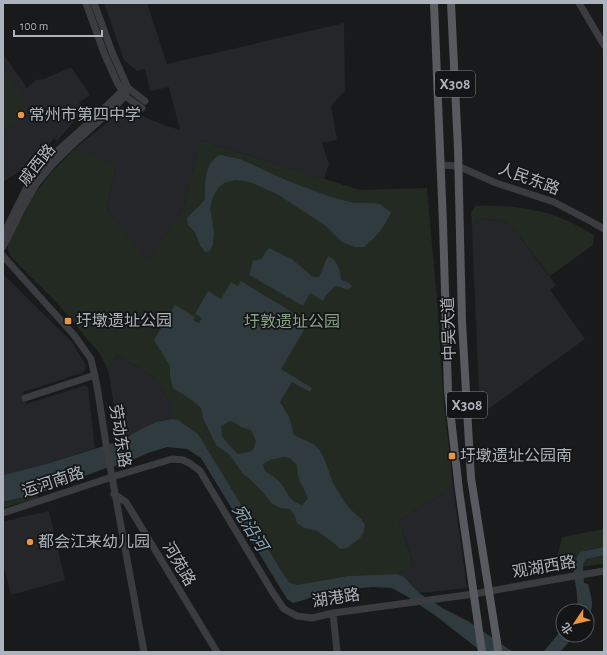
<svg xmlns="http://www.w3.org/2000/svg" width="607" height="655" font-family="'Alegreya Sans','Noto Sans SC',sans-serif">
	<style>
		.built { fill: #252629 }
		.green { fill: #222a21 }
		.water { fill: #303b3f; fill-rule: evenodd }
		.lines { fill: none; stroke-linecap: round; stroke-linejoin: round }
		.minor { stroke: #3b3c40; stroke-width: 7 }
		.major { stroke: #575a5f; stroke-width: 8 }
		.poi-dot { fill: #ea9643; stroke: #141517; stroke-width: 1.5 }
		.labels { text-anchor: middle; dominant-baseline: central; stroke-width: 3.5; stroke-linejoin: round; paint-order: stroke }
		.shield { fill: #141517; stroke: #7f8489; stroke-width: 1 }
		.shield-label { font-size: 15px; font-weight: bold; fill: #adb3ba }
		.poi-label { font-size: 16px; fill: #adb3ba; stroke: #141517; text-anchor: start }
		.street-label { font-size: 16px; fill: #adb3ba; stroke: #141517 }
		.park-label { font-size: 16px; fill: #88a485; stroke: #141517 }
		.water-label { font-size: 17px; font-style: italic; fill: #86a6b3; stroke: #141517 }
	</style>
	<rect width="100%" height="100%" fill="#191a1c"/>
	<path class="built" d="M 104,3 L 147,3 L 167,64 L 344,23 L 345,91 L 331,106 L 337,140 L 322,143 L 329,164 L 324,179 L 200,140 L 183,208 L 148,263 L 106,209 L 116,167 L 84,151 L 73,150 L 118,114 L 128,110 L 164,125 L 180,130 L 169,87 L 150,91 L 145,69 L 137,71 L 124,60 Z
		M 3,54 L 27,88 L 36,80 L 44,79 L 71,67 L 90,95 L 79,103 L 84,110 L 57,141 L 54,138 L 36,161 L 3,182 Z
		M 477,218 L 500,220 L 511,225 L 556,285 L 550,290 L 585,339 L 480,415 L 472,229 Z
		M 3,274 L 72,342 L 86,365 L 85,370 L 82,373 L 23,392 L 26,404 L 84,386 L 87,386 L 88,388 L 95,448 L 46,464 L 3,475 Z
		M 117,355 L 153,376 L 172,405 L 172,419 L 156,422 L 143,428 L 120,441 L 108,370 Z
		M 453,487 L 467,588 L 419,593 L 409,582 L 397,574 L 413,564 L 399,520 Z
		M 49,511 L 65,580 L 11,595 L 3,563 L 3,522 L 17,518 Z"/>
	<path class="green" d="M 3,68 L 24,98 C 29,114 19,126 3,129 Z
		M 200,140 L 360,190 L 427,188 L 437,300 L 443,394 L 453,487 L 399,520 L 413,565 L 397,574 L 347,576 L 297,585 L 289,582 L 282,572 L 191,439 L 167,437 L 172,419 L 172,405 L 153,376 L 117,355 L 108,370 L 100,354 L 56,302 L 11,257 L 8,250 L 8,242 L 36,192 L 51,173 L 73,150 L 84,151 L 93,154 L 116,167 L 106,209 L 148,262 L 183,208 Z
		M 476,206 C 507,205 541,208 570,222 C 578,226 586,230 594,235 L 593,245 L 550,276 L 511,225 L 500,220 L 477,218 L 472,228 L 471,212 Z
		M 37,494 L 38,498 L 3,508 L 3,502 Z
		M 604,529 L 604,564 L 554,570 L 562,537 Z"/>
	<path class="water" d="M 220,155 L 240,159 L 288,181 L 331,197 L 354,203 L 373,203 L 380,204 L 391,212 C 384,228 377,236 364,247 L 355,247 L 342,242 L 326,226 L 277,194 L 250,182 L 235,180 L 224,183 L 218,188 L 213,197 L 210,208 L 214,232 L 213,244 L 210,251 L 205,252 L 200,245 L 195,232 L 188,225 L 187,218 C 193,211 200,206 205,199 C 205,184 204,162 220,155 Z
		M 269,248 L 293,260 L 313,277 L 319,277 C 323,270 324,263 328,256 C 338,261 340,269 341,280 L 347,282 L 352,286 L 348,290 L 341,287 L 335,286 L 326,295 L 323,301 L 310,293 L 303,306 L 249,275 L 253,261 L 261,259 Z
		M 241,281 L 295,314 L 294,317 L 307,325 L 281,369 L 312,388 L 310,392 L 292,382 L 280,402 L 289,417 L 294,435 L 315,445 L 320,451 L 324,458 L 333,483 L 342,498 L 349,508 L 361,519 L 365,525 L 364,531 L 360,538 L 347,548 L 340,549 L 335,544 L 317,531 L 304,528 L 297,523 L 295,516 L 290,509 L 280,508 L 271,503 L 264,493 L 249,478 L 243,474 L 230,455 L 216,445 L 203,418 L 201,408 L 193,401 L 173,388 L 170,376 L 170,366 L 154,340 L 175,305 L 195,317 L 193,320 L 199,323 L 202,318 L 195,314 L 208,291 L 221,299 L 231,282 L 238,286 ZM 230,421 L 234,422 L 241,427 L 251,430 L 256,441 L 253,450 L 249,452 L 238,454 L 229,445 L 222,436 L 221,426 ZM 284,457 L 290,458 L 297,465 C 297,480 302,484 308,498 L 302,505 C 288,500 290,496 282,485 C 278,479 272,476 265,471 L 263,464 L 270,460 Z
		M 172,419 L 178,420 L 198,434 L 282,572 L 289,582 L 297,585 L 347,576 L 397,574 L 404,577 L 419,593 L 444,609 L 468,621 L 513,652 L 482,652 L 436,616 L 408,597 L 392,588 L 373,587 L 341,590 L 320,594 L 304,600 L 293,603 L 287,599 L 201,458 L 187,449 L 167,447 L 148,453 L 121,465 L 106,468 L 37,494 L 3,502 L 3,475 L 46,464 L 120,441 L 143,428 L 156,422 Z
		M 604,547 L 604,555 L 586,559 L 583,564 L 584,583 L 588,584 C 592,600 595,605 587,621 L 587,611 L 576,611 C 582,591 566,572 580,552 Z
		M 563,628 L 563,635 L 575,635 L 560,652 L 542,652 L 544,651 Z"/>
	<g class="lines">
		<path class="minor" d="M 86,3 L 104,53 L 117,82 L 125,96 L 142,108
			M 94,3 L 112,52 L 128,88 L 145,101
			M 579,3 L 604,45
			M 440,165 L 458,166 L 496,183 L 554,202 L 592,222 L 604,229
			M 3,235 L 31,179 L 47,160 L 93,119 L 122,91 L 128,88
			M 3,247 L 22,209 L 37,183 L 53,164 L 69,148 L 114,108 L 125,96 L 128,88
			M 3,256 L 74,335 L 91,359 L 97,386 L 106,444 L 144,652
			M 25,398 L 95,375
			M 114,494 L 126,502 L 217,652
			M 3,513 L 112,477 L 172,459 L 183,460 L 191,464 L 200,471 L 273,593 L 284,609 L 297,616 L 312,618 L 333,613 L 370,608 L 474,594 L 574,576 L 604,571
			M 333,613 L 337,652"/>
		<path class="major" d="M 434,3 L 443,224 L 448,391 L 459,490 L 482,652
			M 451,3 L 458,149 L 462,322 L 471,478 L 497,642 L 498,652"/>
	</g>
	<g class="poi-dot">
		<circle cx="21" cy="115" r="4"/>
		<rect x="64" y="317" width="8" height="8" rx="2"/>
		<rect x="448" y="452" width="8" height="8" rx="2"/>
		<circle cx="30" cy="542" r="4"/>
	</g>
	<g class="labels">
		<g class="shield">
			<rect x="435" y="71" width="40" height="26" rx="3"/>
			<rect x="447" y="392" width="40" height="26" rx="3"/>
		</g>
		<g class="shield-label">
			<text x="455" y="84">X308</text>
			<text x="467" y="405">X308</text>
		</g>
		<g class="poi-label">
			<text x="29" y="115">常州市第四中学</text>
			<text x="76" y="321">圩墩遗址公园</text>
			<text x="460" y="456">圩墩遗址公园南</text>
			<text x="38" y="542">都会江来幼儿园</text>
		</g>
		<g class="street-label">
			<text transform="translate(37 165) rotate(-51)">戚西路</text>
			<text transform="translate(529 179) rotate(20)">人民东路</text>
			<text transform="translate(449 329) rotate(-92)">中吴大道</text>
			<text transform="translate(120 436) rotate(81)">劳动东路</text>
			<text transform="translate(53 482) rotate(-18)">运河南路</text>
			<text transform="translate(179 564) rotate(59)">河苑路</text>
			<text transform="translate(544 567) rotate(-10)">观湖西路</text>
			<text transform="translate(336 598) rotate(-9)">湖港路</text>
		</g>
		<g class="park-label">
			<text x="292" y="322">圩敦遗址公园</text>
		</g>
		<g class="water-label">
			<text transform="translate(250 528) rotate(58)">宛沿河</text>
		</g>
	</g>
	<rect width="607" height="655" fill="none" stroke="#adb3ba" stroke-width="8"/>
	<g transform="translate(575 623) rotate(235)"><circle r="19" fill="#141517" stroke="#515458"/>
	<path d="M0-3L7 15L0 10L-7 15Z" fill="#ea9643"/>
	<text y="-6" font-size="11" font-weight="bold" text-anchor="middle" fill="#adb3ba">北</text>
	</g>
	<path d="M14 30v6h88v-6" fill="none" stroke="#adb3ba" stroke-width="2"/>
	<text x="20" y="30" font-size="12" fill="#adb3ba" stroke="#141517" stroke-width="3" paint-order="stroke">100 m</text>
</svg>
